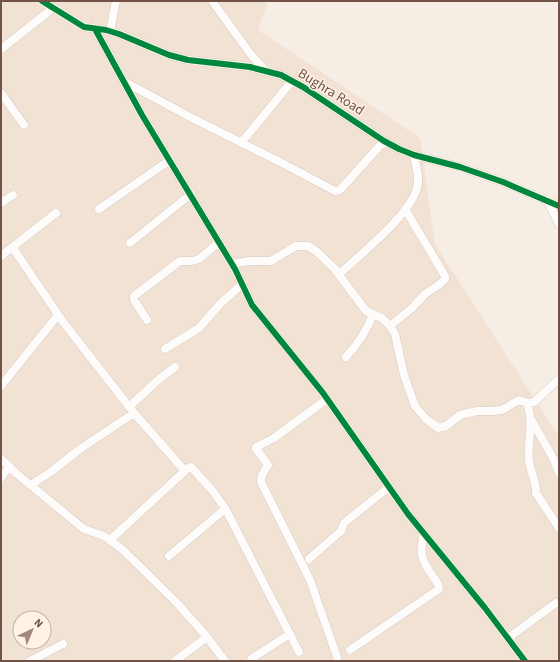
<svg xmlns="http://www.w3.org/2000/svg" width="560" height="662" font-family="'Source Sans 3',sans-serif">
	<style>
		.residential { fill: #f2e2d4; fill-rule: evenodd }
		.lines { fill: none; stroke-linecap: round; stroke-linejoin: round }
		.minor-casing { stroke: #d7cac3; stroke-width: 9 }
		.minor { stroke: #fefcfb; stroke-width: 8 }
		.cycleway-casing { stroke: #fff2e4; stroke-width: 8 }
		.cycleway { stroke: #00873e; stroke-width: 6 }
		.labels { text-anchor: middle; dominant-baseline: central; stroke-width: 3; stroke-linejoin: round; paint-order: stroke }
		.street-label { font-size: 14px; fill: #725146; stroke: #fff2e4 }
	</style>
	<rect width="100%" height="100%" fill="#f6ede4"/>
	<path class="residential" d="M 1,1 L 268,1 L 258,30 L 420,138 L 435,244 L 559,437 L 559,661 L 1,661 ZM 20,618 L 44,618 L 44,642 L 20,642 Z"/>
	<g class="lines">
		<defs>
			<path id="minor" d="M 42,1 L 84,27 L 106,30 L 119,34 L 169,55 L 188,60 L 250,67 L 281,75 L 303,87 L 384,141 L 399,149 L 414,155 L 460,167 L 503,182 L 559,206
				M 212,1 L 252,56 L 266,71
				M 95,29 L 142,115 L 235,269 L 252,305 L 323,393 L 408,514 L 485,608 L 525,661
				M 110,31 L 116,1
				M 1,49 L 53,8
				M 125,82 L 192,118 L 278,161 L 335,191 L 340,190 L 384,141
				M 1,93 L 24,125
				M 241,143 L 292,81
				M 547,200 L 559,224
				M 1,203 L 13,195
				M 99,209 L 170,160
				M 130,243 L 191,194
				M 13,248 L 63,322 L 134,413 L 185,471
				M 1,256 L 56,213
				M 232,264 L 249,261 L 271,261 L 296,246 L 308,246 L 316,251 L 334,268 L 366,311 L 382,318 L 390,326 L 395,334 L 404,375 L 415,406 L 426,419 L 438,428 L 446,426 L 460,415 L 477,411 L 492,411 L 502,410 L 519,400 L 528,403 L 534,402 L 559,379
				M 339,274 C 360,255 410,215 417,188 C 420,177 416,166 414,155
				M 147,320 L 134,300 L 134,296 L 180,261 L 192,261 L 199,259 L 219,242
				M 390,326 L 411,309 L 425,294 L 440,284 L 445,279 L 445,276 L 405,209
				M 165,349 L 199,328 L 220,304 L 242,284
				M 346,357 C 358,344 367,331 373,314
				M 1,386 L 58,315
				M 327,399 L 274,438 L 256,447 L 256,449 L 268,465 L 262,475 L 261,482 L 310,580 L 337,657
				M 528,403 C 528,408 530,413 530,419 C 532,432 527,446 529,460 C 530,471 537,482 536,493 L 559,528
				M 129,407 L 157,381 L 175,367
				M 531,419 L 553,458 L 559,473
				M 1,459 L 17,474 L 84,529 L 104,536 L 122,549 L 177,603 L 207,637 L 225,661
				M 1,478 L 5,472 L 11,468
				M 31,485 L 52,471 L 80,449 L 134,413
				M 110,540 L 188,468 L 191,467 L 212,490 L 225,508 L 299,652
				M 169,556 L 225,509
				M 309,559 L 341,531 L 344,523 L 389,487
				M 508,638 L 556,603 L 559,603
				M 350,650 L 439,589 C 439,583 435,580 432,575 C 421,560 419,552 424,534
				M 30,661 L 63,644
				M 175,661 L 207,637
				M 251,661 L 251,659 L 290,634"/>
		</defs>
		<use href="#minor" class="minor-casing"/>
		<use href="#minor" class="minor"/>
		<defs>
			<path id="cycleway" d="M 42,1 L 84,27 L 106,30 L 119,34 L 169,55 L 188,60 L 250,67 L 281,75 L 303,87 L 384,141 L 399,149 L 414,155 L 460,167 L 503,182 L 559,206
				M 95,29 L 142,115 L 235,269 L 252,305 L 323,393 L 408,514 L 485,608 L 525,661"/>
		</defs>
		<use href="#cycleway" class="cycleway-casing"/>
		<use href="#cycleway" class="cycleway"/>
	</g>
	<g class="labels">
		<g class="street-label">
			<text transform="translate(331 92) rotate(32)">Bughra Road</text>
		</g>
	</g>
	<rect width="560" height="662" fill="none" stroke="#725146" stroke-width="4"/>
	<g transform="translate(32 630) rotate(44)"><circle r="19" fill="#fff2e4" stroke="#c7b2a5"/>
	<path d="M0-3L7 15L0 10L-7 15Z" fill="#a0887d"/>
	<text y="-6" font-size="11" font-weight="bold" text-anchor="middle" fill="#725146">N</text>
	</g>
</svg>
